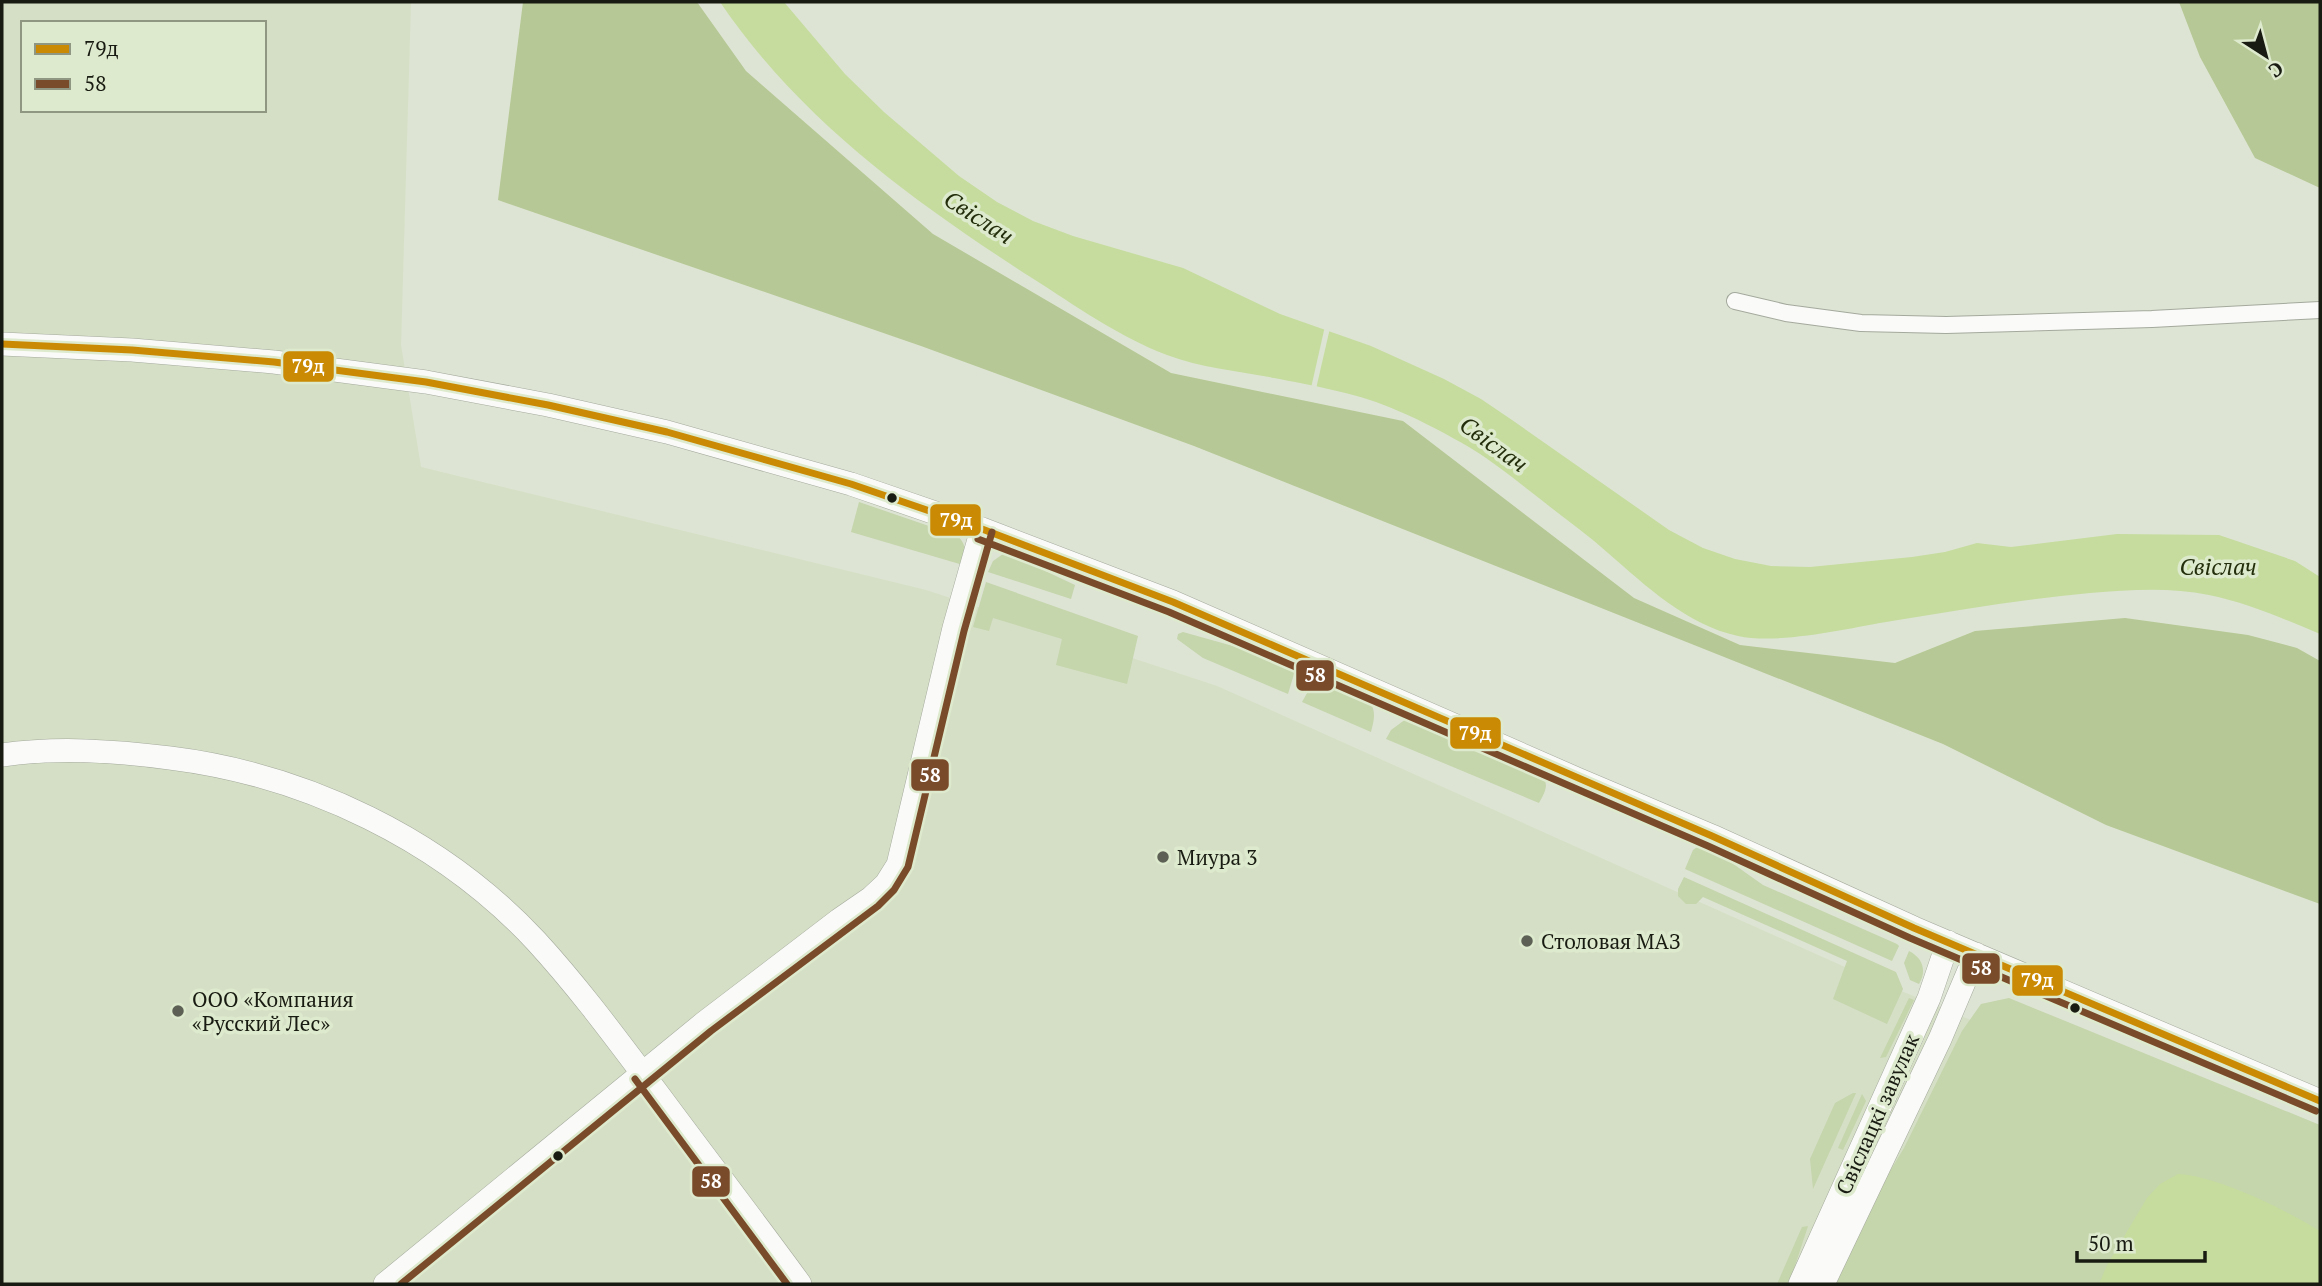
<svg xmlns="http://www.w3.org/2000/svg" width="2322" height="1286" font-family="'PT Serif',serif">
	<style>
		.built { fill: #d5dfc5; fill-rule: evenodd }
		.green { fill: #c5d5ac }
		.forest { fill: #b6c895 }
		.water { fill: #c5dc9e }
		.pier { fill: #dde4d3 }
		.lines { fill: none; stroke-linecap: round; stroke-linejoin: round }
		.street-casing { stroke: #a4a99d; stroke-width: 18 }
		.secondary-casing { stroke: #a4a99d; stroke-width: 24 }
		.street { stroke: #fafbf8; stroke-width: 16 }
		.secondary { stroke: #fafbf8; stroke-width: 23 }
		.bus-1-casing { stroke: #deeacd; stroke-width: 12 }
		.bus-2-casing { stroke: #deeacd; stroke-width: 12 }
		.bus-1 { stroke: #ca8a03; stroke-width: 7 }
		.bus-2 { stroke: #7a4b2a; stroke-width: 7 }
		.bus-dot { fill: #181b11; stroke: #deeacd; stroke-width: 2.5 }
		.poi-dot { fill: #5d6155; stroke: #deeacd; stroke-width: 2.5 }
		.labels { text-anchor: middle; dominant-baseline: central; stroke-width: 7; stroke-linejoin: round; paint-order: stroke }
		.poi-label { font-size: 21px; fill: #181b11; stroke: #deeacd; text-anchor: start }
		.street-label { font-size: 21px; fill: #181b11; stroke: #deeacd }
		.water-label { font-size: 23px; font-style: italic; fill: #232e0c; stroke: #deeacd }
		.line-badge { stroke: #deeacd; stroke-width: 2.5 }
		.badge-label { font-size: 19px; text-anchor: middle; font-weight: bold; fill: #fff }
	</style>
	<rect width="100%" height="100%" fill="#dde4d3"/>
	<path class="built" d="M 2,2 L 411,2 L 401,345 L 421,467 L 926,590 L 1217,686 L 1856,972 L 2059,1057 L 2320,1174 L 2320,1284 L 2,1284 ZM 23,23 L 264,23 L 264,110 L 23,110 Z"/>
	<path class="green" d="M 859,502 L 958,536 C 967,546 966,553 963,565 L 851,532 Z
		M 1003,554 L 1011,555 L 1075,585 L 1071,599 L 988,572 L 993,561 Z
		M 986,582 L 1138,636 L 1127,684 L 1056,665 L 1062,639 L 993,618 L 989,631 L 973,627 Z
		M 1183,632 L 1297,664 L 1288,694 L 1203,658 L 1177,639 L 1178,634 Z
		M 1319,678 L 1368,700 C 1377,710 1374,720 1371,732 L 1302,702 L 1315,679 Z
		M 1406,719 L 1541,774 C 1550,785 1545,792 1539,803 L 1386,739 L 1391,730 Z
		M 1700,845 L 1708,846 L 1763,885 L 1897,944 L 1899,946 L 1892,961 L 1685,869 L 1693,850 Z
		M 1684,877 L 1896,972 L 1903,989 L 1887,1024 L 1833,999 L 1847,961 L 1703,897 L 1696,904 L 1686,904 L 1678,896 L 1678,889 Z
		M 1909,951 C 1923,958 1927,971 1919,984 L 1910,980 L 1904,963 Z
		M 1909,998 L 1914,1000 L 1886,1057 L 1880,1058 Z
		M 2009,998 L 2320,1125 L 2320,1284 L 1834,1284 L 1875,1196 L 1904,1148 L 1962,1031 L 1981,1004 Z
		M 1853,1093 L 1856,1093 L 1813,1189 L 1810,1159 L 1835,1103 Z
		M 1862,1094 L 1866,1101 L 1843,1150 L 1838,1148 Z
		M 1808,1226 L 1789,1284 L 1777,1284 L 1802,1227 Z"/>
	<path class="forest" d="M 523,2 L 697,2 L 746,71 L 933,234 L 1171,373 L 1403,421 L 1634,598 L 1740,645 L 1895,663 L 1975,631 L 2125,618 L 2248,635 L 2297,648 L 2320,661 L 2320,904 L 2106,825 L 1943,744 L 1194,446 L 921,346 L 498,200 Z
		M 2179,2 L 2320,2 L 2320,188 L 2255,158 L 2200,57 Z"/>
	<path class="water" d="M 720,2 L 784,2 L 845,74 L 884,112 L 959,176 L 997,202 L 1033,221 L 1073,236 L 1183,268 L 1280,314 L 1371,346 L 1444,379 L 1481,399 L 1512,420 L 1669,530 L 1703,548 L 1735,559 L 1771,566 L 1810,567 L 1912,557 L 1945,552 L 1977,543 L 2011,547 L 2117,534 L 2219,535 L 2295,561 L 2320,577 L 2320,634 C 2284,619 2248,603 2209,595 C 2169,587 2130,590 2090,593 C 2024,599 1958,610 1892,621 C 1849,628 1779,645 1738,636 C 1687,625 1646,586 1608,553 C 1588,535 1565,519 1544,502 C 1518,482 1492,460 1462,443 C 1439,430 1414,417 1389,407 C 1356,393 1310,385 1274,378 C 1238,371 1201,368 1167,355 C 1119,337 1076,306 1032,278 C 914,202 800,120 720,2 Z
		M 2178,1174 C 2218,1176 2286,1210 2320,1231 L 2320,1284 L 2099,1284 L 2107,1265 L 2147,1198 L 2160,1184 Z"/>
	<path class="pier" d="M 1325,326 L 1330,328 L 1316,389 L 1311,388 Z"/>
	<g class="lines">
		<defs>
			<path id="street" d="M 1735,301 L 1786,313 L 1861,323 L 1946,325 L 2152,319 L 2320,310"/>
			<path id="secondary" d="M 2,344 L 132,350 L 274,362 L 426,382 L 548,405 L 667,432 L 851,484 L 982,529 L 1173,602 L 1577,779 L 1712,836 L 1914,928 L 2320,1101
				M 2,755 C 58,747 114,751 170,758 C 307,775 442,840 536,941 C 581,990 621,1045 661,1098 C 707,1160 754,1221 800,1284
				M 385,1284 L 704,1023 L 839,920 L 871,898 L 886,884 L 898,865 L 954,628 L 982,529
				M 1800,1284 L 1929,998 L 1948,942
				M 1823,1284 L 1940,1039 L 1976,954"/>
		</defs>
		<use href="#street" class="street-casing"/>
		<use href="#secondary" class="secondary-casing"/>
		<use href="#street" class="street"/>
		<use href="#secondary" class="secondary"/>
		<defs>
			<path id="bus-1" d="M 2,344 L 132,350 L 274,362 L 426,382 L 548,405 L 667,432 L 851,484 L 982,529 L 1173,602 L 1712,836 L 1914,928 L 2320,1101"/>
			<path id="bus-2" d="M 978,539 L 1169,612 L 1708,846 L 1910,938 L 2316,1111
				M 635,1079 L 787,1284
				M 401,1284 L 711,1031 L 878,906 L 894,890 L 908,867 L 964,631 L 992,532"/>
		</defs>
		<use href="#bus-1" class="bus-1-casing"/>
		<use href="#bus-2" class="bus-2-casing"/>
		<use href="#bus-1" class="bus-1"/>
		<use href="#bus-2" class="bus-2"/>
	</g>
	<g class="bus-dot">
		<circle cx="892" cy="498" r="6"/>
		<circle cx="2075" cy="1008" r="6"/>
		<circle cx="558" cy="1156" r="6"/>
	</g>
	<g class="poi-dot">
		<circle cx="1163" cy="857" r="7"/>
		<circle cx="1527" cy="941" r="7"/>
		<circle cx="178" cy="1011" r="7"/>
	</g>
	<g class="labels">
		<g class="poi-label">
			<text x="1177" y="857">Миура 3</text>
			<text x="1541" y="941">Столовая МАЗ</text>
			<text x="192" y="999">ООО «Компания<tspan x="192" dy="24">«Русский Лес»</tspan></text>
		</g>
		<g class="street-label">
			<text transform="translate(1877 1114) rotate(-66)">Свіслацкі завулак</text>
		</g>
		<g class="water-label">
			<text transform="translate(979 217) rotate(33)">Свіслач</text>
			<text transform="translate(1494 444) rotate(36)">Свіслач</text>
			<text x="2218" y="566">Свіслач</text>
		</g>
	</g>
	<g class="line-badge">
		<rect x="282" y="350" width="53" height="33" rx="7" fill="#ca8a03"/>
		<rect x="929" y="503" width="53" height="34" rx="7" fill="#ca8a03"/>
		<rect x="1295" y="659" width="40" height="33" rx="7" fill="#7a4b2a"/>
		<rect x="1449" y="716" width="53" height="34" rx="7" fill="#ca8a03"/>
		<rect x="910" y="758" width="40" height="34" rx="7" fill="#7a4b2a"/>
		<rect x="1961" y="952" width="40" height="33" rx="7" fill="#7a4b2a"/>
		<rect x="2011" y="964" width="53" height="33" rx="7" fill="#ca8a03"/>
		<rect x="691" y="1165" width="40" height="33" rx="7" fill="#7a4b2a"/>
	</g>
	<g class="badge-label">
		<text x="308" y="373">79д</text>
		<text x="956" y="527">79д</text>
		<text x="1315" y="682">58</text>
		<text x="1475" y="740">79д</text>
		<text x="930" y="782">58</text>
		<text x="1981" y="975">58</text>
		<text x="2037" y="987">79д</text>
		<text x="711" y="1188">58</text>
	</g>
	<rect width="2322" height="1286" fill="none" stroke="#181b11" stroke-width="7"/>
	<rect x="21" y="21" width="245" height="91" fill="#deeacd" stroke="#8f9782" stroke-width="2"/>
	<rect x="35" y="44" width="35" height="10" fill="#ca8a03" stroke="#8f9782" stroke-width="2"/>
	<text x="84" y="56" font-size="21" fill="#181b11">79д</text>
	<rect x="35" y="79" width="35" height="10" fill="#7a4b2a" stroke="#8f9782" stroke-width="2"/>
	<text x="84" y="91" font-size="21" fill="#181b11">58</text>
	<g transform="translate(2266 56) rotate(144)" stroke="#deeacd" stroke-width="5" paint-order="stroke">
	<path d="M0-5L12 26L0 18L-12 26Z" fill="#181b11"/>
	<text y="-10" font-size="19" font-weight="bold" text-anchor="middle" fill="#181b11">С</text>
	</g>
	<path d="M2077 1251v10h128v-10" fill="none" stroke="#181b11" stroke-width="3.5"/>
	<text x="2088" y="1251" font-size="21" fill="#181b11" stroke="#deeacd" stroke-width="5" paint-order="stroke">50 m</text>
</svg>
